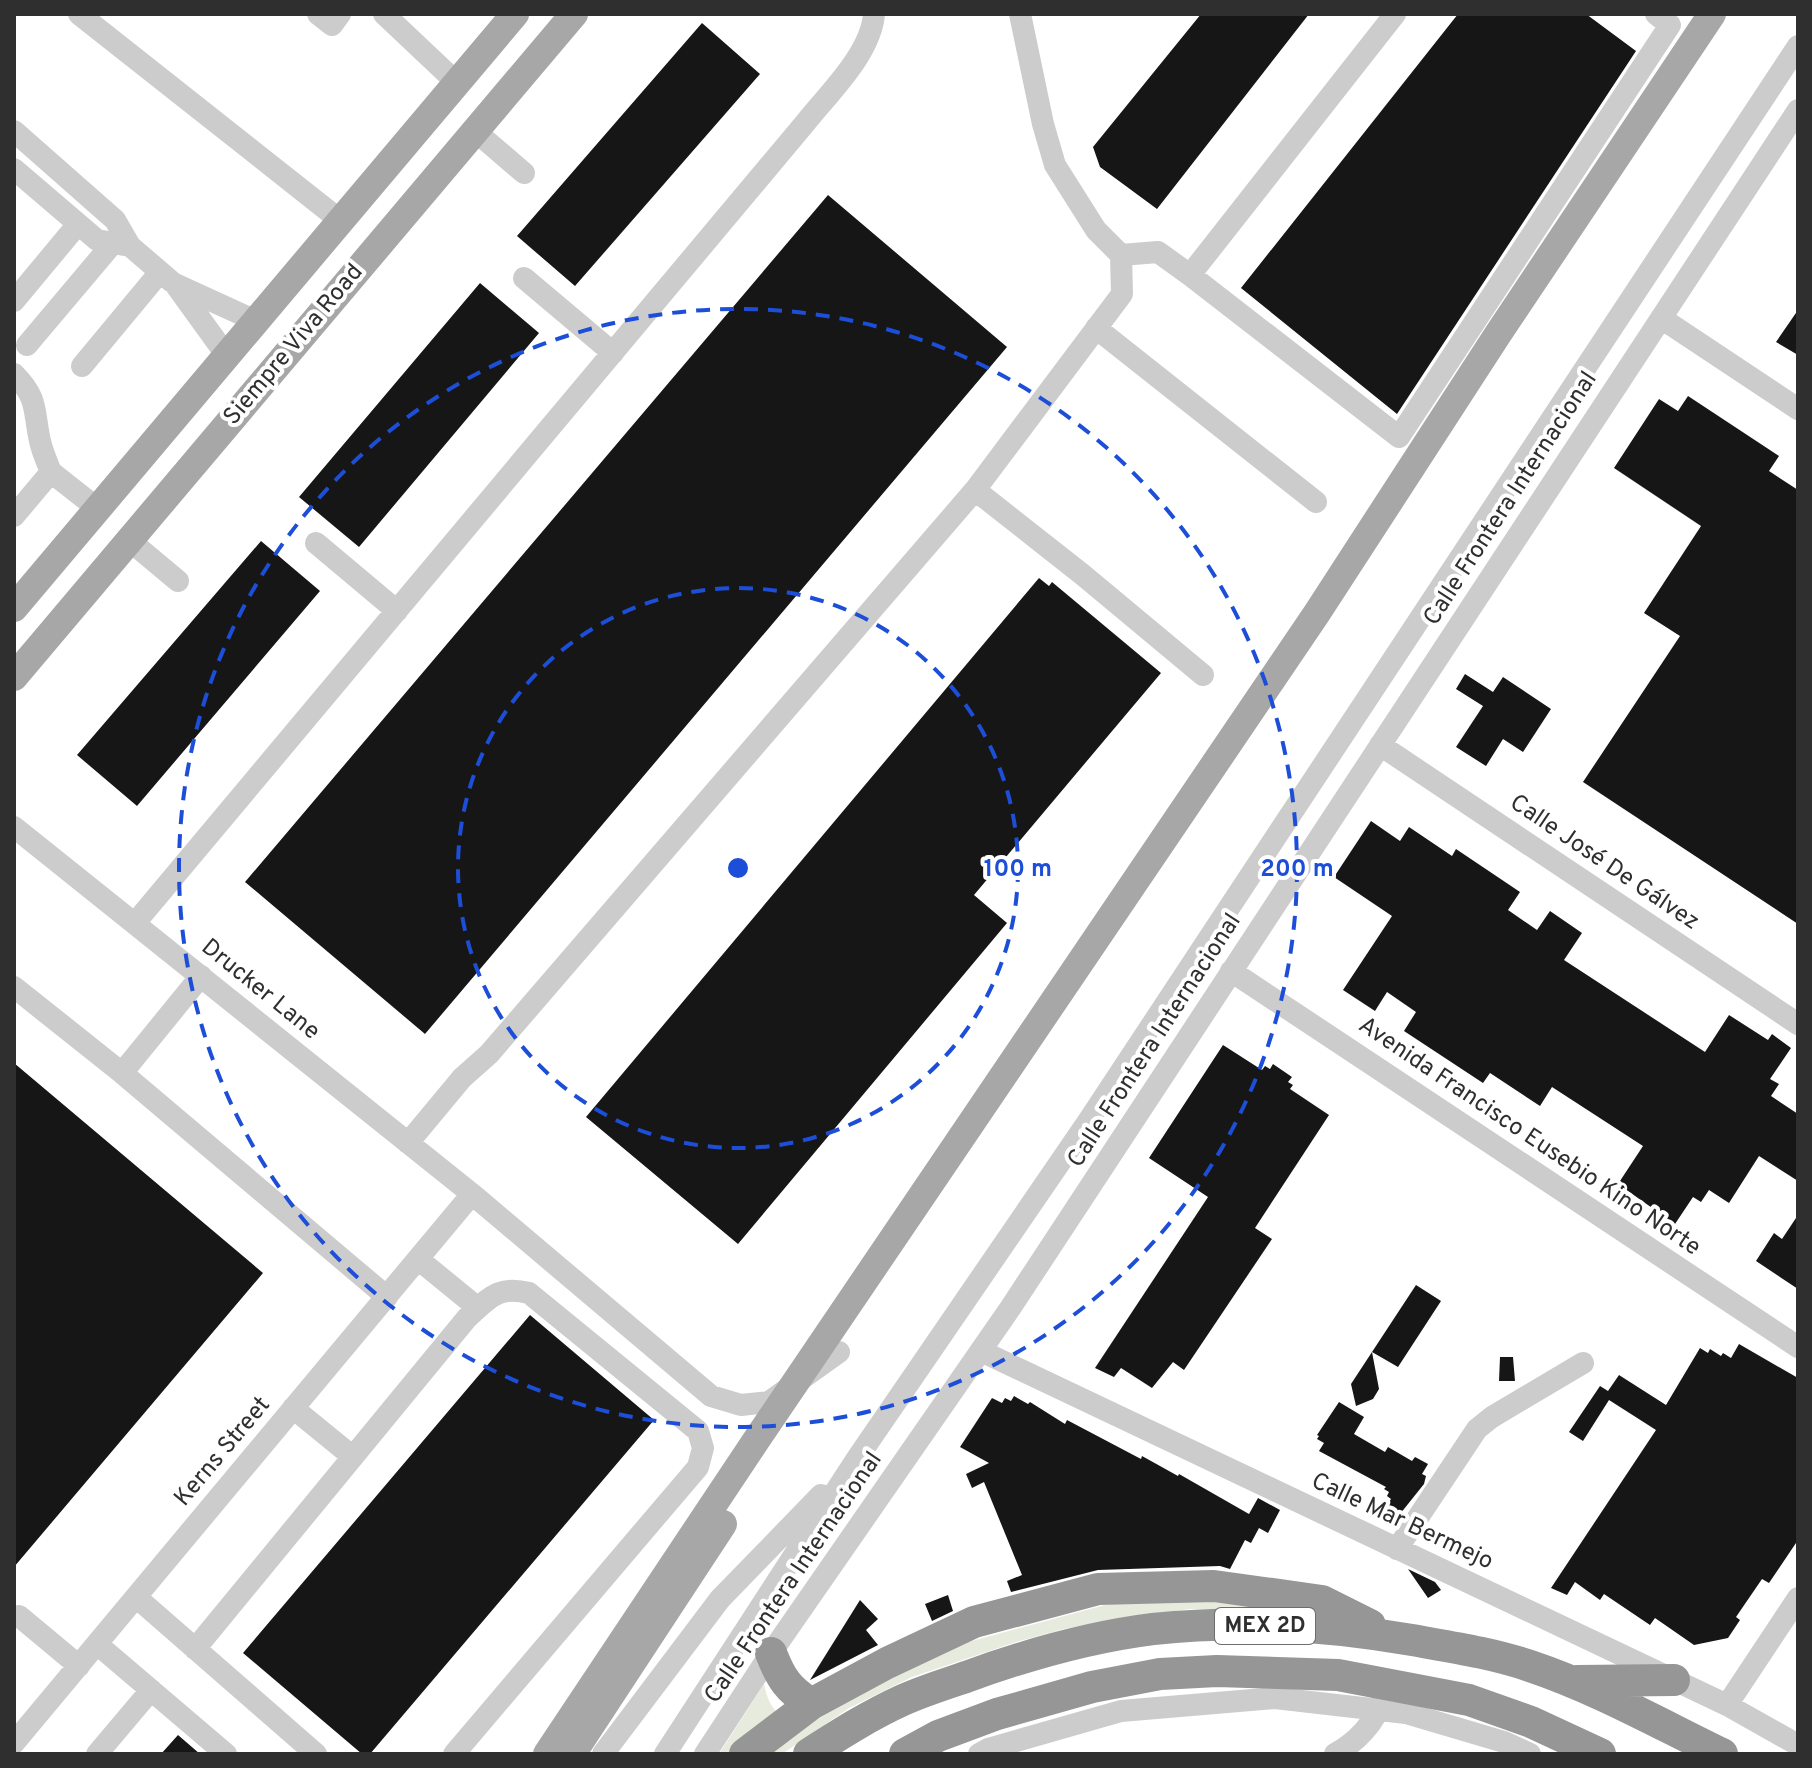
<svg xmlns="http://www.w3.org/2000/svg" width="1812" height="1768" font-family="Overpass,sans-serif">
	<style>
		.green { fill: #e7ebdd }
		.building { fill: #161616 }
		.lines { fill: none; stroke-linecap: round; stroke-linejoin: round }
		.minor { stroke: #ccc; stroke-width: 22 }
		.major { stroke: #a7a7a7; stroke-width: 28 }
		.highway { stroke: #969696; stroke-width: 32 }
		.ring { fill: none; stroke: #1d4ed8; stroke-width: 4; stroke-dasharray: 14 10 }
		.labels { text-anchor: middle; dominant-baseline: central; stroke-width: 8; stroke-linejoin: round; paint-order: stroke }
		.shield { fill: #fff; stroke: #6d6d6d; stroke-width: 2 }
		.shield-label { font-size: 22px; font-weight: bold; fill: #2f2f2f }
		.street-label { font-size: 24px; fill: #2f2f2f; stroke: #fff }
		.centre { fill: #1d4ed8; stroke: #fff; stroke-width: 4 }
		.ring-label { font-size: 24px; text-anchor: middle; font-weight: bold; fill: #1d4ed8; stroke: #fff; stroke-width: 8; stroke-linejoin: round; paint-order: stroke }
	</style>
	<rect width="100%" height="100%" fill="#fff"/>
	<path class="green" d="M 1194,1595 L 1285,1611 L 1190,1609 L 1126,1617 L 1064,1629 L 1016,1642 L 912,1677 L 849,1708 L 782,1754 L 764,1754 L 843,1700 L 968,1642 L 1105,1605 L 1154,1596 Z
		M 764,1684 C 767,1699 771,1708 783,1718 L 736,1754 L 719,1754 Z"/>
	<path class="building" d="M 1201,14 L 1309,14 L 1157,209 L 1100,167 L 1093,147 Z
		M 1458,14 L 1586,14 L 1636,51 L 1397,414 L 1241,288 Z
		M 702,23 L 760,74 L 575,286 L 517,236 Z
		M 828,195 L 1007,347 L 425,1034 L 245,882 Z
		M 480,283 L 539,333 L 359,547 L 299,497 Z
		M 1798,310 L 1798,355 L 1776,342 Z
		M 1688,396 L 1779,456 L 1769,471 L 1798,490 L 1798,924 L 1583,782 L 1680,636 L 1644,613 L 1701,526 L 1614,468 L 1659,399 L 1678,411 Z
		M 261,541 L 320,591 L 137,806 L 77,755 Z
		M 1039,578 L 1049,586 L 1052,582 L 1161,673 L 974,895 L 1007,923 L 738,1244 L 586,1117 Z
		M 1465,674 L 1493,692 L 1503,677 L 1551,709 L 1523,752 L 1503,739 L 1486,766 L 1456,747 L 1483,706 L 1456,689 Z
		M 1371,821 L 1400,841 L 1409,827 L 1452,856 L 1456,849 L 1520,892 L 1508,910 L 1537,930 L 1550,911 L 1582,933 L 1564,960 L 1705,1052 L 1729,1015 L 1768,1040 L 1772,1034 L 1791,1048 L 1770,1079 L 1779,1084 L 1771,1096 L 1798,1114 L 1798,1181 L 1759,1156 L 1729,1203 L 1709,1190 L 1701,1202 L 1693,1197 L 1675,1224 L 1618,1184 L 1643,1146 L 1552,1087 L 1540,1106 L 1490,1073 L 1483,1083 L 1404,1031 L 1416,1012 L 1387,992 L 1375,1011 L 1343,990 L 1392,916 L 1334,877 Z
		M 1223,1045 L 1262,1070 L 1265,1066 L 1270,1069 L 1273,1064 L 1292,1077 L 1288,1082 L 1293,1085 L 1290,1089 L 1329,1115 L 1255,1228 L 1272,1239 L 1184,1370 L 1173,1362 L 1152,1388 L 1121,1368 L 1114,1377 L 1095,1368 L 1208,1197 L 1149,1158 Z
		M 14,1063 L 263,1273 L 14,1567 Z
		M 1798,1215 L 1798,1289 L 1756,1261 L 1774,1233 L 1782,1239 Z
		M 1416,1285 L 1441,1301 L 1398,1367 L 1372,1352 Z
		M 530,1315 L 654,1420 L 370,1754 L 362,1754 L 243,1653 Z
		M 1739,1344 L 1798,1378 L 1798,1540 L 1769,1583 L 1762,1579 L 1736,1617 L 1740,1620 L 1728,1638 L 1694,1645 L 1655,1618 L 1650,1625 L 1604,1594 L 1600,1600 L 1575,1582 L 1567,1595 L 1551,1588 L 1656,1430 L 1609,1400 L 1583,1441 L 1569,1432 L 1600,1386 L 1608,1391 L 1619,1375 L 1666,1405 L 1700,1348 L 1708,1353 L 1710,1349 L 1721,1356 L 1723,1353 L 1731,1358 Z
		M 1372,1352 L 1379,1389 L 1373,1399 L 1356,1406 L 1351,1384 Z
		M 1500,1357 L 1513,1357 L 1515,1381 L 1499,1381 Z
		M 1014,1396 L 1028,1404 L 1030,1402 L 1065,1424 L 1067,1420 L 1141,1459 L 1142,1456 L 1178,1476 L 1179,1474 L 1249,1514 L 1258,1498 L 1280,1510 L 1268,1533 L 1259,1528 L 1251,1543 L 1245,1540 L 1230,1569 L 1220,1566 L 1098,1570 L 1011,1592 L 1007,1581 L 1022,1575 L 984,1482 L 972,1488 L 966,1474 L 989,1463 L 960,1447 L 992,1398 L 1002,1403 L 1005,1398 L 1011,1401 Z
		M 1339,1402 L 1364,1417 L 1354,1434 L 1385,1452 L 1388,1447 L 1412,1461 L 1415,1457 L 1428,1464 L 1422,1474 L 1426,1476 L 1424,1484 L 1400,1514 L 1386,1507 L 1391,1499 L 1387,1496 L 1389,1492 L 1384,1489 L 1386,1487 L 1319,1451 L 1324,1443 L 1317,1439 L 1319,1436 L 1317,1435 Z
		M 1408,1569 L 1435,1582 L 1441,1590 L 1428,1598 Z
		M 948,1595 L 953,1611 L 932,1621 L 925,1604 Z
		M 860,1600 L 878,1619 L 866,1630 L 878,1645 L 810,1680 Z
		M 178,1735 L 200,1754 L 161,1754 Z"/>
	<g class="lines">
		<path class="minor" d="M 79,14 L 341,221
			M 318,14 L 332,25 L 340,14
			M 384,14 L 457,83
			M 1020,14 L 1043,124 L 1055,165 L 1096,230 L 1121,255
			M 14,131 L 115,220 L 130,246 L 97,240 L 14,169
			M 475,131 L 524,173
			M 130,246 L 172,282
			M 1121,255 L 1158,252 L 1190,275 L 1395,14
			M 1190,275 L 1399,437 L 1670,25 L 1656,14
			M 524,278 L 613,353
			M 14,301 L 78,224
			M 1661,318 L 1798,409
			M 1096,328 L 1316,502
			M 27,345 L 113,243
			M 227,356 L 175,284 L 256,321
			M 82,366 L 160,272
			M 14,374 C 39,399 33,410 40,441 C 42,451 47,462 51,472
			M 975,490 L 1083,575 L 1203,675
			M 14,516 L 51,472 L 98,509
			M 129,540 L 178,581
			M 316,543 L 397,611
			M 1380,745 L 1798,1024
			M 14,827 L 472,1194 L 711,1396 L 741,1405 L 769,1402 L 839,1352
			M 135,923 L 806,122 C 830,92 871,53 874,14
			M 1231,971 L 1798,1347
			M 201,976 L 122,1073 L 387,1297
			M 14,987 L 122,1073
			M 408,1143 L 462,1078 L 489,1054 L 975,490 L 1122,294 L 1121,255
			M 418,1259 L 478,1308
			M 981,1351 L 1727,1705 L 1798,1745
			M 293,1408 L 353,1457
			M 1397,1549 L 1477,1429 L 1492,1417 L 1583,1363
			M 136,1597 L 316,1754
			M 19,1616 L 79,1666
			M 97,1644 L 226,1754
			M 195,1649 L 467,1318 C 489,1298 498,1285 529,1293 L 698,1431 L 703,1448 L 698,1467 L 454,1754
			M 1727,1705 L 1798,1598
			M 14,1743 L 472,1194
			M 97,1754 L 151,1690
			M 603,1754 L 720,1599 L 821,1495
			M 665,1754 L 856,1460 L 1089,1120 L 1798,46
			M 705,1754 L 771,1653 L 1011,1307 L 1798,110
			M 979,1754 L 988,1749 L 1121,1711 L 1275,1698 L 1406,1713 L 1504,1742 L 1530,1754
			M 1335,1754 C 1355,1743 1376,1723 1382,1699"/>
		<path class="major" d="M 14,608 L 515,14
			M 14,677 L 574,14
			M 547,1754 L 757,1439 L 1317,613 L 1498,334 L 1712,14
			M 572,1754 L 723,1524"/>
		<path class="highway" d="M 771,1653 C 781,1679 788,1689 811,1704
			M 1577,1681 L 1674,1680
			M 745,1754 L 811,1704 L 887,1663 L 974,1622 L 1098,1589 L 1214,1586 L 1322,1601 L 1370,1625
			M 809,1754 C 840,1734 870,1715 903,1700 C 923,1691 945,1684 966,1677 C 1026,1655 1089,1637 1153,1629 C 1239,1620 1327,1625 1412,1640 C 1451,1647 1492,1653 1530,1666 C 1596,1688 1660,1724 1722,1754
			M 905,1754 L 938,1736 L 997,1714 L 1092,1687 L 1160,1674 L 1217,1671 L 1338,1675 L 1469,1700 L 1531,1722 L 1600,1754"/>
	</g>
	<g class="ring">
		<circle cx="738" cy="868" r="280"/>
		<circle cx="738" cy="868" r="559"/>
	</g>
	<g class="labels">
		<rect class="shield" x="1215" y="1608" width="100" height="36" rx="6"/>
		<g class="shield-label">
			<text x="1265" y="1626">MEX 2D</text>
		</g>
		<g class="street-label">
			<text transform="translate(294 345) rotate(-50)">Siempre Viva Road</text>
			<text transform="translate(1511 499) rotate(-57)">Calle Frontera Internacional</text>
			<text transform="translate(1604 863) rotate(34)">Calle José De Gálvez</text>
			<text transform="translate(260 990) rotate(39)">Drucker Lane</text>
			<text transform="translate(1155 1041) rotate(-57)">Calle Frontera Internacional</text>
			<text transform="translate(1529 1137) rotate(34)">Avenida Francisco Eusebio Kino Norte</text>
			<text transform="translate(223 1452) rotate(-50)">Kerns Street</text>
			<text transform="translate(1402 1522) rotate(25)">Calle Mar Bermejo</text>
			<text transform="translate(794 1578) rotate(-56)">Calle Frontera Internacional</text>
		</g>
	</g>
	<circle cx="738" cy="868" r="12" class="centre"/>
	<g class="ring-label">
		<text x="1018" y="876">100 m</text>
		<text x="1297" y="876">200 m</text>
	</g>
	<rect width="1812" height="1768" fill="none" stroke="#2f2f2f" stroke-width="32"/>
</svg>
